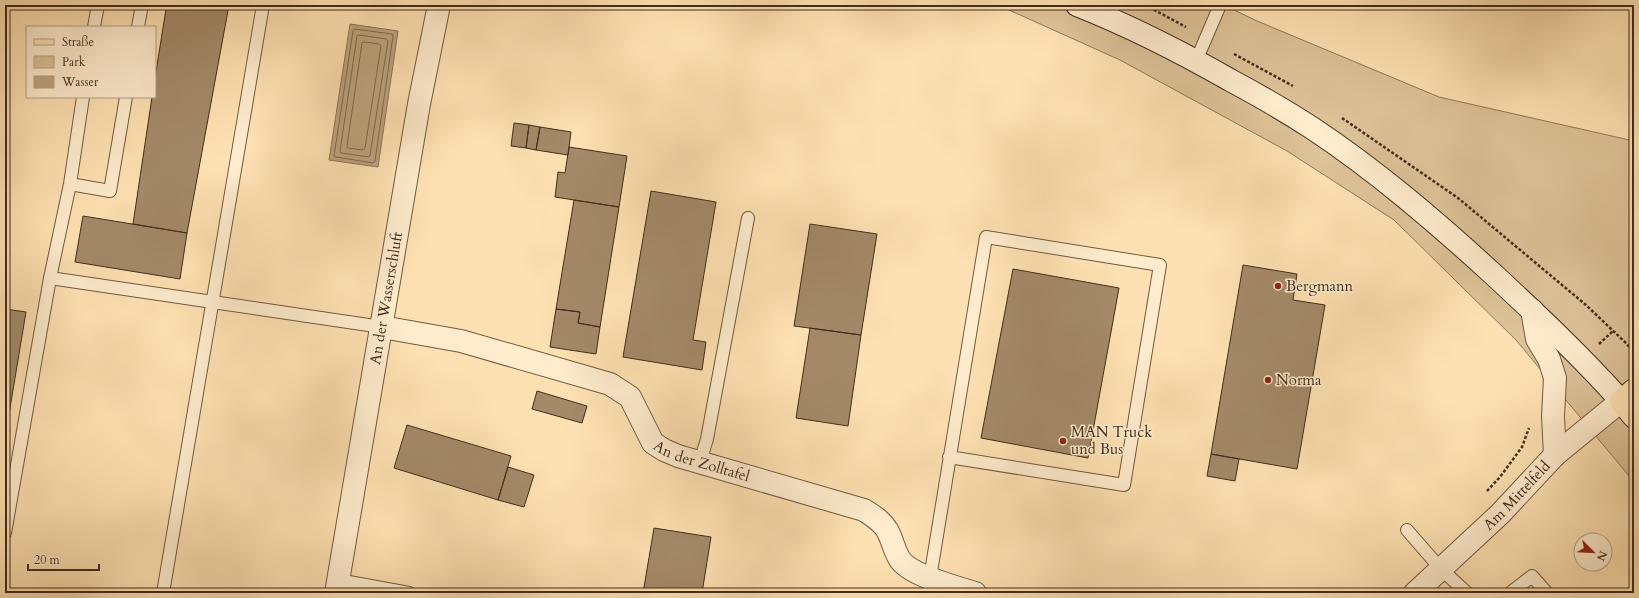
<svg xmlns="http://www.w3.org/2000/svg" width="1639" height="598" font-family="Cardo,serif">
	<style>
		.green { fill: #dec298; stroke: #907759 }
		.water { fill: #bea37e; stroke: #8d7356 }
		.lines { fill: none; stroke-linecap: round; stroke-linejoin: round }
		.shore { stroke: #80684c; stroke-width: 1 }
		.building { fill: #a48a69; stroke: #432c1a }
		.lane-casing { stroke: #725940; stroke-width: 14 }
		.street-casing { stroke: #725940; stroke-width: 24 }
		.secondary-casing { stroke: #432c1a; stroke-width: 24 }
		.primary-casing { stroke: #432c1a; stroke-width: 24 }
		.highway-casing { stroke: #432c1a; stroke-width: 24 }
		.path { stroke: #432c1a; stroke-width: 2.5; stroke-dasharray: 3 2; stroke-linecap: butt }
		.lane { stroke: #feeccd; stroke-width: 12 }
		.street { stroke: #feeccd; stroke-width: 22 }
		.secondary { stroke: #feeccd; stroke-width: 22 }
		.primary { stroke: #fee1b2; stroke-width: 22 }
		.highway { stroke: #fee1b2; stroke-width: 22 }
		.poi-dot { fill: #8f2418; stroke: #feeccd; stroke-width: 1.5 }
		.labels { text-anchor: middle; dominant-baseline: central; stroke-width: 3; stroke-linejoin: round; paint-order: stroke }
		.poi-label { font-size: 15px; fill: #432c1a; stroke: #feeccd; text-anchor: start }
		.street-label { font-size: 15px; fill: #432c1a; stroke: #feeccd }
	</style>
	<rect width="100%" height="100%" fill="#fee1b2"/>
	<filter id="stains"><feTurbulence type="fractalNoise" baseFrequency=".005" numOctaves="4"/><feColorMatrix values="0 0 0 0 .2 0 0 0 0 .09 0 0 0 0 .02 0 0 0 .5 -.17"/></filter>
	<radialGradient id="worn" r=".72"><stop offset=".6" stop-color="#630" stop-opacity="0"/><stop offset="1" stop-color="#630" stop-opacity=".3"/></radialGradient>
	<path class="green" d="M 998,5 L 1224,5 L 1257,21 L 1439,97 L 1634,141 L 1634,482 L 1516,340 L 1394,220 L 1287,151 L 1120,60 Z"/>
	<path class="water" d="M 350,24 L 398,31 L 378,167 L 329,160 Z"/>
	<g class="lines">
		<path class="shore" d="M 355,29 L 392,34 L 393,36 L 375,161 L 373,163 L 336,157 L 334,156 L 353,31 Z
			M 359,35 L 386,39 L 388,41 L 370,155 L 369,157 L 341,153 L 340,151 L 357,36 Z
			M 364,42 L 379,44 L 381,46 L 365,148 L 363,150 L 348,148 L 347,146 L 362,43 Z"/>
	</g>
	<path class="building" d="M 162,5 L 229,5 L 187,233 L 133,224 L 152,97 L 155,97 L 155,78 L 166,9 Z
		M 514,123 L 529,125 L 526,148 L 511,146 Z
		M 529,125 L 540,127 L 536,150 L 526,148 Z
		M 540,127 L 571,132 L 568,155 L 536,150 Z
		M 569,147 L 627,156 L 619,207 L 555,197 L 558,172 L 565,173 Z
		M 651,191 L 716,202 L 693,340 L 706,342 L 702,370 L 623,357 Z
		M 574,200 L 619,207 L 600,327 L 578,323 L 580,312 L 556,309 Z
		M 83,216 L 187,233 L 180,279 L 75,262 Z
		M 810,224 L 877,234 L 861,335 L 794,326 Z
		M 1243,265 L 1297,274 L 1293,300 L 1325,305 L 1297,469 L 1211,454 Z
		M 1013,269 L 1119,288 L 1088,458 L 981,438 Z
		M 5,309 L 26,312 L 5,438 Z
		M 556,309 L 580,312 L 578,323 L 600,327 L 596,354 L 550,347 Z
		M 810,328 L 861,335 L 848,426 L 796,418 Z
		M 537,391 L 587,406 L 582,423 L 532,409 Z
		M 407,425 L 511,456 L 498,500 L 394,468 Z
		M 1211,454 L 1239,459 L 1235,481 L 1207,476 Z
		M 508,467 L 534,475 L 524,507 L 498,500 Z
		M 654,528 L 711,537 L 702,593 L 643,593 Z"/>
	<g class="lines">
		<defs>
			<path id="lane" d="M 94,27 L 98,5
				M 138,27 L 142,5
				M 1196,61 L 1220,5
				M 70,184 L 110,191 L 126,97
				M 50,278 L 382,327
				M 700,462 L 707,439 L 748,218
				M 1407,530 L 1441,569 L 1467,593
				M 5,533 L 50,278 L 70,184 L 83,97
				M 930,578 L 986,237 L 1160,265 L 1124,485 L 949,457
				M 338,580 L 409,593
				M 163,593 L 263,5
				M 1510,593 L 1532,576 L 1547,593"/>
			<g id="street">
				<path d="M 1532,310 L 1537,339 L 1549,359 L 1555,378 L 1553,416 L 1555,455"/>
				<path id="s1" d="M 382,327 L 461,341 L 610,384 L 630,397 L 653,443 L 664,450 L 678,456 L 864,510 C 873,516 882,521 887,530 C 893,540 894,552 901,561 C 913,576 956,587 975,593"/>
				<path id="s2" d="M 336,593 L 419,104 L 439,5"/>
				<path id="s3" d="M 1415,593 L 1500,514 L 1555,455 L 1621,401"/>
			</g>
			<path id="secondary" d="M 1077,5 C 1130,26 1181,52 1230,80 C 1258,95 1286,111 1312,128 C 1377,171 1436,222 1493,274 C 1537,315 1581,356 1621,401"/>
			<path id="primary" d="M 1621,401 L 1634,417"/>
			<path id="highway" d="M 1621,401 L 1634,390"/>
		</defs>
		<use href="#lane" class="lane-casing"/>
		<use href="#street" class="street-casing"/>
		<use href="#secondary" class="secondary-casing"/>
		<use href="#primary" class="primary-casing"/>
		<use href="#highway" class="highway-casing"/>
		<path class="path" d="M 1145,5 L 1186,27
			M 1234,54 L 1293,86
			M 1342,118 L 1458,198 L 1586,305 L 1627,344 L 1634,353
			M 1599,344 L 1613,331
			M 1487,491 L 1500,477 L 1522,447 L 1529,428"/>
		<use href="#lane" class="lane"/>
		<use href="#street" class="street"/>
		<use href="#secondary" class="secondary"/>
		<use href="#primary" class="primary"/>
		<use href="#highway" class="highway"/>
	</g>
	<g class="poi-dot">
		<circle cx="1278" cy="286" r="4"/>
		<circle cx="1268" cy="380" r="4"/>
		<circle cx="1063" cy="441" r="4"/>
	</g>
	<g class="labels">
		<g class="poi-label">
			<text x="1286" y="286">Bergmann</text>
			<text x="1276" y="380">Norma</text>
			<text x="1071" y="432">MAN Truck<tspan x="1071" dy="17">und Bus</tspan></text>
		</g>
		<g class="street-label">
			<text stroke="none"><textPath href="#s2" startOffset="299">An der Wasserschluft</textPath></text>
			<text stroke="none"><textPath href="#s1" startOffset="363">An der Zolltafel</textPath></text>
			<text stroke="none"><textPath href="#s3" startOffset="141">Am Mittelfeld</textPath></text>
		</g>
	</g>
	<rect width="1639" height="598" fill="none" stroke="#fee1b2" stroke-width="20"/>
	<rect x="6" y="6" width="1627" height="586" fill="none" stroke="#432c1a" stroke-width="2"/>
	<rect x="10" y="10" width="1619" height="578" fill="none" stroke="#432c1a"/>
	<rect x="26" y="26" width="130" height="72" fill="#feeccd" stroke="#b39f85"/>
	<rect x="34" y="39" width="20" height="6" fill="#fee1b2" stroke="#b39f85"/>
	<text x="62" y="46" font-size="12" fill="#432c1a">Straße</text>
	<rect x="34" y="56" width="20" height="12" fill="#dec298" stroke="#b39f85"/>
	<text x="62" y="66" font-size="12" fill="#432c1a">Park</text>
	<rect x="34" y="76" width="20" height="12" fill="#bea37e" stroke="#b39f85"/>
	<text x="62" y="86" font-size="12" fill="#432c1a">Wasser</text>
	<g transform="translate(1593 552) rotate(114)"><circle r="19" fill="#feeccd" stroke="#b39f85"/>
	<path d="M0-3L7 15L0 10L-7 15Z" fill="#8f2418"/>
	<text y="-6" font-size="11" font-weight="bold" text-anchor="middle" fill="#432c1a">N</text>
	</g>
	<path d="M28 564v6h71v-6" fill="none" stroke="#432c1a" stroke-width="2"/>
	<text x="34" y="564" font-size="12" fill="#432c1a" stroke="#feeccd" stroke-width="3" paint-order="stroke">20 m</text>
	<rect width="100%" height="100%" filter="url(#stains)"/>
	<rect width="100%" height="100%" fill="url(#worn)"/>
</svg>
